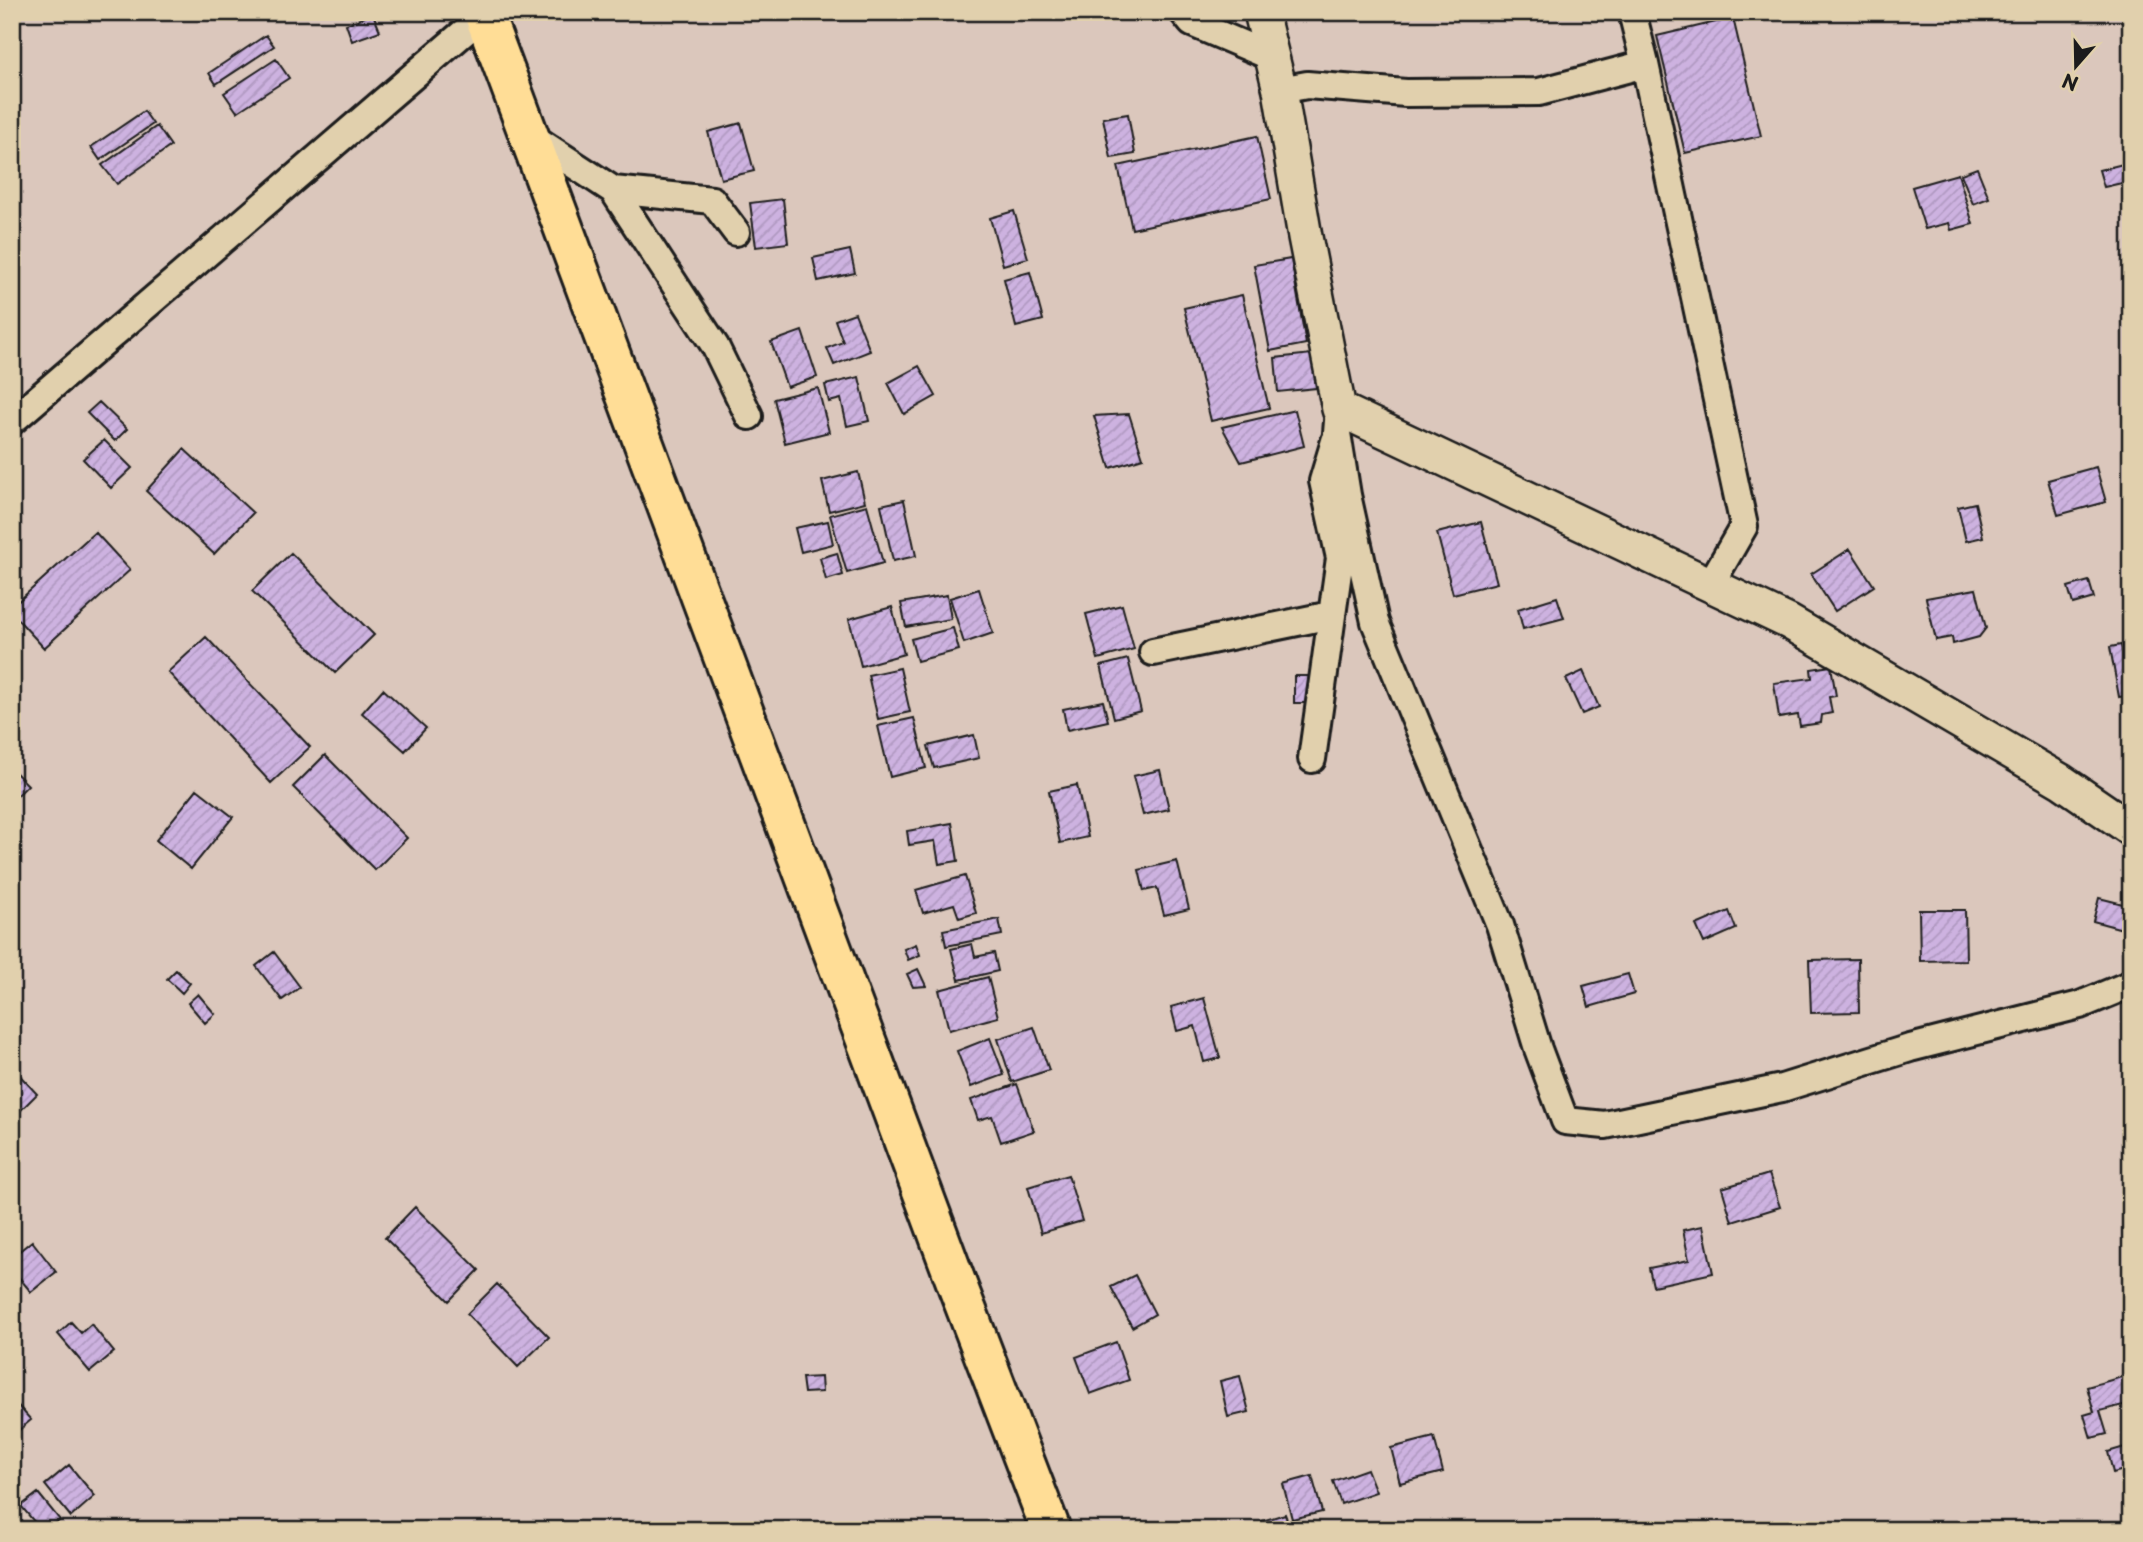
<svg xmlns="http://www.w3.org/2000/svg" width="2143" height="1542" font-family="'Playpen Sans',sans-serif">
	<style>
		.building { fill: url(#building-hatch); stroke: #1c1c1c; stroke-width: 2 }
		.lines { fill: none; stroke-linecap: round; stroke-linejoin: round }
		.minor-casing { stroke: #1c1c1c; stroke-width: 32 }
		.tertiary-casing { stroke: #1c1c1c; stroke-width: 38 }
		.primary-casing { stroke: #1c1c1c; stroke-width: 44 }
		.minor { stroke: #e1d0ad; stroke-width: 26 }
		.tertiary { stroke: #e1d0ad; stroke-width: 33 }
		.primary { stroke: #ffdd96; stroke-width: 38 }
	</style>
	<defs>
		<pattern id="building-hatch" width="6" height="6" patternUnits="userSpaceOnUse" patternTransform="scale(1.75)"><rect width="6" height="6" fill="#cdb2e0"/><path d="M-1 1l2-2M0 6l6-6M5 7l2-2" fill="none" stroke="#af98c0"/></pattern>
	</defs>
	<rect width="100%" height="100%" fill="#dbc7bc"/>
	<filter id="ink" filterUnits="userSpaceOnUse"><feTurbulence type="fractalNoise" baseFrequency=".0143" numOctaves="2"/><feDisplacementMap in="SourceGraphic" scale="14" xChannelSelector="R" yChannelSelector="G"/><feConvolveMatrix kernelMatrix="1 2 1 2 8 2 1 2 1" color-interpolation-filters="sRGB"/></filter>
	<g filter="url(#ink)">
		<path class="building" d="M 373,14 L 380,31 L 352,41 L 346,24 Z
			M 1733,18 L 1761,136 L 1685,153 L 1657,36 Z
			M 266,35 L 274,46 L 216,84 L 209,73 Z
			M 276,59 L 289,78 L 237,112 L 224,93 Z
			M 144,111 L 153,124 L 100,160 L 91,147 Z
			M 1128,114 L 1135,154 L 1111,158 L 1103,118 Z
			M 741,123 L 754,171 L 721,179 L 708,132 Z
			M 157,126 L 171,146 L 117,184 L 102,165 Z
			M 1257,136 L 1271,199 L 1132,229 L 1118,166 Z
			M 2131,162 L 2131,181 L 2104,187 L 2099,170 Z
			M 1977,168 L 1989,198 L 1973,204 L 1961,174 Z
			M 1958,174 L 1973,224 L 1951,230 L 1949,223 L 1925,229 L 1912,187 Z
			M 783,199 L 788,243 L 756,247 L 750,203 Z
			M 1014,211 L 1028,258 L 1003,265 L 990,218 Z
			M 850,250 L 855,273 L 818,281 L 813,258 Z
			M 1291,259 L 1306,344 L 1270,351 L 1254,265 Z
			M 1030,272 L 1043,320 L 1016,327 L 1004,279 Z
			M 1242,295 L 1269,408 L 1211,421 L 1184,308 Z
			M 855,313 L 870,351 L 834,365 L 827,348 L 843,342 L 835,320 Z
			M 802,331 L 817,377 L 787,387 L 771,342 Z
			M 1312,354 L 1316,388 L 1278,392 L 1275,358 Z
			M 919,366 L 936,396 L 904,414 L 888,383 Z
			M 859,377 L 869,421 L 847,426 L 841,399 L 829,402 L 825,385 Z
			M 818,388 L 829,432 L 785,443 L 774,399 Z
			M 99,402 L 127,429 L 115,441 L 87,413 Z
			M 1295,410 L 1304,446 L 1241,462 L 1222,427 Z
			M 1129,414 L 1143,458 L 1110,468 L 1094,416 Z
			M 104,440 L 132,468 L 111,488 L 83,459 Z
			M 184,449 L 253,513 L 214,554 L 146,491 Z
			M 2096,467 L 2106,502 L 2058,515 L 2048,480 Z
			M 858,472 L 865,502 L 829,511 L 822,481 Z
			M 904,500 L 916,556 L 893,561 L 881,505 Z
			M 1975,503 L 1983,537 L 1966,541 L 1958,507 Z
			M 867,505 L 883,563 L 847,573 L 830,515 Z
			M 828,521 L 833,544 L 801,552 L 795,528 Z
			M 1481,522 L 1497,583 L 1453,594 L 1437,533 Z
			M 95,532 L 130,570 L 44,648 L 12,613 L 12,607 Z
			M 1850,549 L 1874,586 L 1835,611 L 1811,574 Z
			M 291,553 L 374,635 L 335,673 L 252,591 Z
			M 837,553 L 843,575 L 826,580 L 820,558 Z
			M 2089,581 L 2094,598 L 2073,604 L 2068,587 Z
			M 979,589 L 993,633 L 964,643 L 950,598 Z
			M 1976,589 L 1986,628 L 1979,637 L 1953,644 L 1952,637 L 1936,640 L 1926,598 Z
			M 947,595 L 951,619 L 906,627 L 901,603 Z
			M 1557,597 L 1564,618 L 1523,629 L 1518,609 Z
			M 1122,605 L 1134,649 L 1098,659 L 1086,614 Z
			M 892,607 L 904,654 L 861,666 L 849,619 Z
			M 953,628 L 959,650 L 917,661 L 911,639 Z
			M 206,637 L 310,747 L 271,783 L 168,672 Z
			M 2121,645 L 2124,658 L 2131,657 L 2131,695 L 2119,697 L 2110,647 Z
			M 1128,659 L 1141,711 L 1114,718 L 1101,666 Z
			M 1831,666 L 1836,696 L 1829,697 L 1832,713 L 1822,715 L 1821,723 L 1800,726 L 1798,715 L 1779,718 L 1774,683 L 1812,678 L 1811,669 Z
			M 900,668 L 910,712 L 878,719 L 868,675 Z
			M 1583,671 L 1599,707 L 1582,714 L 1566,679 Z
			M 1294,676 L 1315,676 L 1314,703 L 1294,703 Z
			M 383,689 L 426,728 L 405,751 L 362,713 Z
			M 1103,701 L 1108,721 L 1067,730 L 1063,709 Z
			M 914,718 L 926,768 L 890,777 L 878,726 Z
			M 974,735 L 979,758 L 934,768 L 928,746 Z
			M 325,755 L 407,838 L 375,870 L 293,787 Z
			M 12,769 L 28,785 L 12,801 Z
			M 1160,770 L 1169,809 L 1143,815 L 1133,776 Z
			M 1077,785 L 1088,837 L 1060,843 L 1049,791 Z
			M 197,789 L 233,817 L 191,869 L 156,840 Z
			M 952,823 L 958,861 L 939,864 L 935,841 L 909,845 L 907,831 Z
			M 1177,861 L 1189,909 L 1164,915 L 1157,888 L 1144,891 L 1139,870 Z
			M 965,876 L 976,913 L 959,918 L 954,904 L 923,913 L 916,890 Z
			M 2099,898 L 2131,906 L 2126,930 L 2093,921 Z
			M 1919,910 L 1965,910 L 1966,960 L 1920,961 Z
			M 1729,911 L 1736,929 L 1704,943 L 1696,925 Z
			M 999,919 L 1002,935 L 946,946 L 943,930 Z
			M 916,944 L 920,955 L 908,960 L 904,949 Z
			M 972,944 L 975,957 L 994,953 L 998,971 L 959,980 L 951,949 Z
			M 274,952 L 300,987 L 282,1000 L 256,966 Z
			M 1858,959 L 1859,1012 L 1811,1013 L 1809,960 Z
			M 918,969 L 926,986 L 913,987 L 907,974 Z
			M 176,970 L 190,983 L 182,993 L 167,979 Z
			M 1628,974 L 1634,994 L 1589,1007 L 1583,986 Z
			M 988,977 L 998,1017 L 949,1030 L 939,990 Z
			M 198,994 L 215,1014 L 205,1023 L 188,1003 Z
			M 1204,998 L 1220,1058 L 1204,1062 L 1195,1026 L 1177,1031 L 1171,1007 Z
			M 1034,1027 L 1049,1070 L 1012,1082 L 998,1039 Z
			M 990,1038 L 1004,1075 L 971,1087 L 957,1051 Z
			M 12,1067 L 37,1094 L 20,1111 L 12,1103 Z
			M 1017,1084 L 1034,1131 L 1001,1142 L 992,1116 L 978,1120 L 971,1100 Z
			M 1769,1174 L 1780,1207 L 1732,1222 L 1722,1188 Z
			M 1068,1175 L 1082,1221 L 1041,1233 L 1028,1187 Z
			M 415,1207 L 479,1270 L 449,1301 L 385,1238 Z
			M 1703,1226 L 1713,1273 L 1653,1286 L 1649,1268 L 1689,1260 L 1683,1230 Z
			M 32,1241 L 56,1272 L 31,1292 L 12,1269 L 12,1257 Z
			M 1135,1275 L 1155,1314 L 1132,1327 L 1111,1287 Z
			M 497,1284 L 549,1337 L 518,1367 L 467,1314 Z
			M 71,1322 L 81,1333 L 91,1324 L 114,1352 L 90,1372 L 58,1334 Z
			M 1116,1342 L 1129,1380 L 1090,1394 L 1076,1357 Z
			M 1240,1376 L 1249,1412 L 1228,1417 L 1220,1381 Z
			M 2125,1376 L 2131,1403 L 2100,1411 L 2107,1434 L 2091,1438 L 2084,1415 L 2094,1412 L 2087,1387 Z
			M 821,1377 L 822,1392 L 804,1393 L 802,1378 Z
			M 12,1399 L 31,1420 L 12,1436 Z
			M 1434,1437 L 1443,1472 L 1400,1483 L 1391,1448 Z
			M 2131,1445 L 2131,1468 L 2113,1473 L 2108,1452 Z
			M 69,1465 L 95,1496 L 71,1517 L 45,1485 Z
			M 1367,1469 L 1376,1492 L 1341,1504 L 1333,1481 Z
			M 1312,1476 L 1322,1512 L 1292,1519 L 1283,1484 Z
			M 38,1493 L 60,1520 L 47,1530 L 41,1530 L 21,1506 Z
			M 1285,1514 L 1290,1527 L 1265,1530 L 1262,1521 Z"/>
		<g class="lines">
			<defs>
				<path id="minor" d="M 1183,12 L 1192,23 L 1272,57
					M 1632,12 L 1645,64 L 1744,526 L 1710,585
					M 1280,90 L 1307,85 L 1406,93 L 1539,92 L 1645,64
					M 529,135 L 613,190 L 715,346 L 749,416
					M 613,190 L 712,200 L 736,232
					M 1339,409 L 1337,433 L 1347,495 L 1375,622 L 1500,925 L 1538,1049 L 1565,1121 L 1605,1125 L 1782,1088 L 1910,1048 L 2080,1005 L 2131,984
					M 12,421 L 484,15
					M 1153,652 L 1331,615
					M 1312,759 L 1340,558 L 1323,481 L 1335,441"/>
				<path id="tertiary" d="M 1261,12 L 1280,90 L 1305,237 L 1339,409 L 1789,622 L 2061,781 L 2131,829"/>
				<path id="primary" d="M 483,12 L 959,1290 L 1051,1530"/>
			</defs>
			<use href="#minor" class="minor-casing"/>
			<use href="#tertiary" class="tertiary-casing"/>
			<use href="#primary" class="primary-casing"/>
			<use href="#minor" class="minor"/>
			<use href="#tertiary" class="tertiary"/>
			<use href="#primary" class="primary"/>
		</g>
	</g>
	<rect width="2143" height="1542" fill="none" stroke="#e1d0ad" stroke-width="42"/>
	<rect x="21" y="21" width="2101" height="1500" fill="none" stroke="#1c1c1c" stroke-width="2.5" filter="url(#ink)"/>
	<g transform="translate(2076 66) rotate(200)" stroke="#e1d0ad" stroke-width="5" paint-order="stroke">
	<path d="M0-5L12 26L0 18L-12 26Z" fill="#1c1c1c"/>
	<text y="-10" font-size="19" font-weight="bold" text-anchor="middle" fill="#1c1c1c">N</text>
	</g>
</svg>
